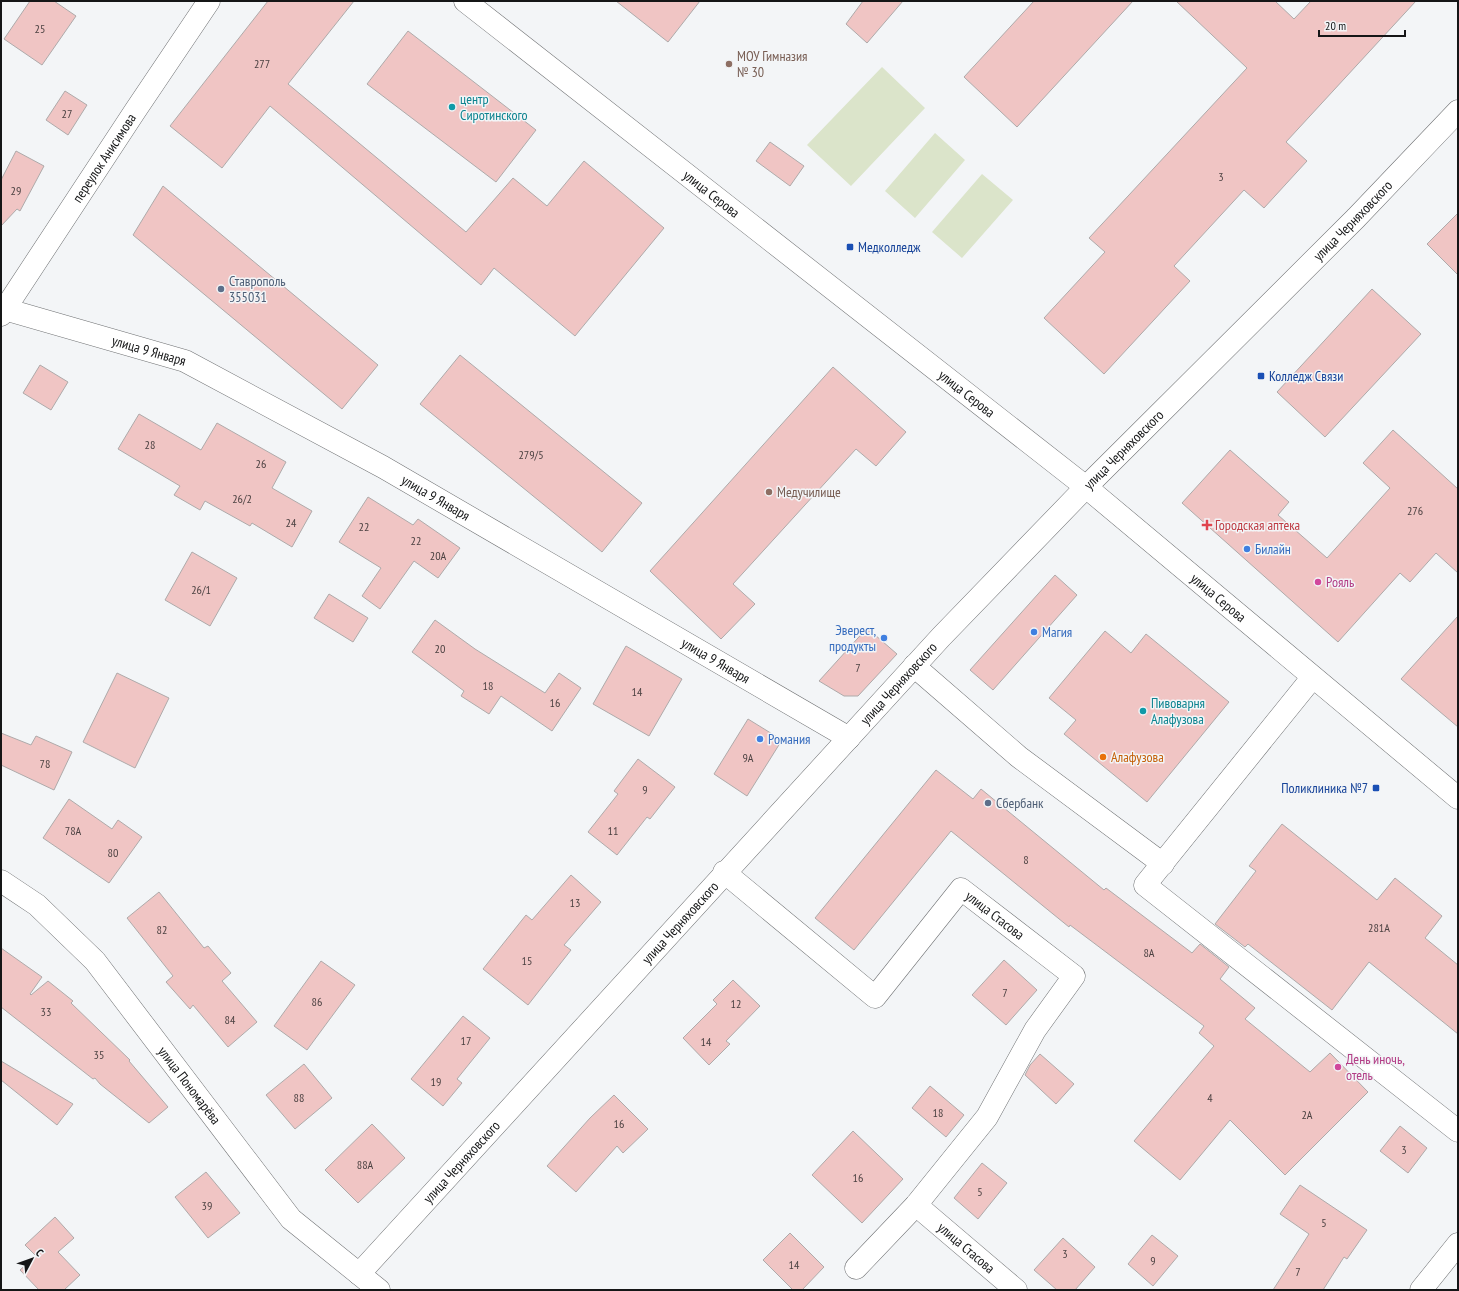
<svg xmlns="http://www.w3.org/2000/svg" width="1459" height="1291" font-family="'PT Sans Narrow',sans-serif">
	<style>
		.green { fill: #dbe4ca }
		.building { fill: #f0c5c4; stroke: #aeaaaa }
		.lines { fill: none; stroke-linecap: round; stroke-linejoin: round }
		.minor-casing { stroke: #6f7173; stroke-width: 23 }
		.major-casing { stroke: #6f7173; stroke-width: 23 }
		.minor { stroke: #fff; stroke-width: 22 }
		.major { stroke: #fff; stroke-width: 22 }
		.education-dot { fill: #8d6e63; stroke: #f3f5f7; stroke-width: 1.5 }
		.culture-dot { fill: #0f9aa8; stroke: #f3f5f7; stroke-width: 1.5 }
		.transit-dot { fill: #1a4fb4; stroke: #f3f5f7; stroke-width: 1.5 }
		.service-dot { fill: #5c6f8a; stroke: #f3f5f7; stroke-width: 1.5 }
		.health-dot { fill: #e0444e; stroke: #f3f5f7; stroke-width: 1.5 }
		.shop-dot { fill: #3f7fe0; stroke: #f3f5f7; stroke-width: 1.5 }
		.hotel-dot { fill: #d1479c; stroke: #f3f5f7; stroke-width: 1.5 }
		.food-dot { fill: #e8710a; stroke: #f3f5f7; stroke-width: 1.5 }
		.labels { text-anchor: middle; dominant-baseline: central; stroke-width: 3; stroke-linejoin: round; paint-order: stroke }
		.number-label { font-size: 12px; fill: #4c4242 }
		.education-label { font-size: 14px; fill: #785e54; stroke: #f3f5f7; text-anchor: start }
		.culture-label { font-size: 14px; fill: #0d838f; stroke: #f3f5f7; text-anchor: start }
		.street-label { font-size: 14px; fill: #151617; stroke: #f3f5f7 }
		.transit-label { font-size: 14px; fill: #164399; stroke: #f3f5f7; text-anchor: start }
		.service-label { font-size: 14px; fill: #4e5e75; stroke: #f3f5f7; text-anchor: start }
		.health-label { font-size: 14px; fill: #be3a42; stroke: #f3f5f7; text-anchor: start }
		.shop-label { font-size: 14px; fill: #366cbe; stroke: #f3f5f7; text-anchor: start }
		.hotel-label { font-size: 14px; fill: #b23c85; stroke: #f3f5f7; text-anchor: start }
		.food-label { font-size: 14px; fill: #c56008; stroke: #f3f5f7; text-anchor: start }
	</style>
	<rect width="100%" height="100%" fill="#f3f5f7"/>
	<path class="green" d="M 882,67 L 925,108 L 851,186 L 807,145 Z
		M 935,133 L 965,160 L 915,218 L 885,191 Z
		M 982,174 L 1013,200 L 962,258 L 932,232 Z"/>
	<path class="building" d="M 30,1 L 54,1 L 76,16 L 42,65 L 4,39 Z
		M 268,1 L 354,1 L 288,84 L 466,232 L 513,178 L 547,206 L 584,161 L 664,228 L 575,336 L 494,268 L 481,285 L 270,106 L 222,168 L 170,126 Z
		M 616,1 L 700,1 L 668,42 Z
		M 863,1 L 903,1 L 867,43 L 846,24 Z
		M 1034,1 L 1133,1 L 1017,127 L 964,77 Z
		M 1176,1 L 1275,1 L 1294,19 L 1311,1 L 1416,1 L 1286,142 L 1307,161 L 1264,208 L 1244,190 L 1174,266 L 1190,281 L 1104,374 L 1044,318 L 1105,252 L 1089,238 L 1247,68 Z
		M 408,31 L 536,130 L 496,182 L 367,84 Z
		M 65,91 L 87,105 L 68,135 L 46,120 Z
		M 770,142 L 804,166 L 790,186 L 756,161 Z
		M 16,151 L 44,166 L 20,211 L 17,209 L 1,226 L 1,180 Z
		M 163,186 L 378,365 L 342,409 L 133,235 Z
		M 1458,213 L 1458,275 L 1427,244 Z
		M 1372,289 L 1421,334 L 1325,437 L 1277,392 Z
		M 460,355 L 642,503 L 602,552 L 420,404 Z
		M 40,365 L 68,382 L 51,410 L 23,393 Z
		M 833,367 L 906,432 L 876,466 L 856,449 L 733,584 L 755,604 L 721,639 L 650,571 Z
		M 139,414 L 201,450 L 217,423 L 286,462 L 272,488 L 312,511 L 292,547 L 252,523 L 250,526 L 205,501 L 200,510 L 174,495 L 180,486 L 118,449 Z
		M 1393,430 L 1458,489 L 1458,573 L 1436,553 L 1410,582 L 1400,573 L 1338,642 L 1182,503 L 1230,450 L 1289,502 L 1278,515 L 1327,558 L 1390,488 L 1363,463 Z
		M 368,497 L 413,525 L 418,519 L 460,548 L 438,578 L 414,561 L 380,609 L 362,596 L 381,568 L 339,542 Z
		M 192,552 L 237,578 L 210,626 L 165,600 Z
		M 1055,575 L 1077,595 L 993,690 L 970,670 Z
		M 329,594 L 368,618 L 353,642 L 314,618 Z
		M 1458,616 L 1458,727 L 1401,679 Z
		M 435,620 L 475,649 L 545,693 L 559,673 L 581,688 L 552,731 L 501,696 L 489,714 L 461,696 L 464,691 L 412,652 Z
		M 867,628 L 897,654 L 858,696 L 844,696 L 819,681 Z
		M 1105,631 L 1131,653 L 1146,634 L 1229,702 L 1147,802 L 1064,734 L 1076,720 L 1049,698 Z
		M 626,646 L 682,679 L 649,736 L 593,704 Z
		M 117,673 L 169,698 L 135,768 L 83,742 Z
		M 748,719 L 782,740 L 747,796 L 714,774 Z
		M 1,733 L 31,745 L 36,736 L 72,752 L 54,790 L 1,765 Z
		M 638,759 L 675,787 L 650,819 L 647,817 L 617,855 L 588,832 L 618,794 L 614,791 Z
		M 936,770 L 973,799 L 981,789 L 1104,890 L 1106,888 L 1192,953 L 1200,944 L 1229,967 L 1220,979 L 1255,1008 L 1245,1019 L 1310,1072 L 1330,1053 L 1368,1092 L 1285,1175 L 1230,1120 L 1180,1180 L 1134,1141 L 1214,1046 L 1199,1033 L 1204,1026 L 1070,925 L 1069,927 L 951,831 L 854,950 L 815,918 Z
		M 69,799 L 112,829 L 118,820 L 142,837 L 109,883 L 43,838 Z
		M 1282,824 L 1377,900 L 1395,878 L 1442,916 L 1425,938 L 1458,965 L 1458,1034 L 1369,962 L 1332,1010 L 1248,944 L 1245,947 L 1215,924 L 1256,871 L 1249,866 Z
		M 571,875 L 601,902 L 564,945 L 571,950 L 528,1005 L 483,969 L 526,915 L 532,920 Z
		M 159,892 L 204,948 L 208,946 L 231,973 L 222,981 L 257,1022 L 228,1047 L 193,1005 L 190,1009 L 166,982 L 173,976 L 127,918 Z
		M 1,948 L 42,977 L 30,994 L 31,995 L 48,981 L 73,1001 L 71,1003 L 130,1060 L 129,1061 L 168,1107 L 149,1123 L 100,1084 L 95,1078 L 93,1079 L 1,1007 Z
		M 1004,960 L 1037,990 L 1006,1025 L 972,995 Z
		M 321,961 L 355,985 L 307,1050 L 274,1026 Z
		M 733,980 L 760,1006 L 726,1041 L 730,1044 L 709,1065 L 683,1038 L 717,1004 L 713,1000 Z
		M 463,1016 L 490,1038 L 457,1079 L 462,1083 L 443,1106 L 411,1079 Z
		M 1040,1054 L 1074,1084 L 1056,1104 L 1025,1075 L 1030,1065 Z
		M 1,1061 L 73,1104 L 57,1125 L 1,1080 Z
		M 304,1064 L 332,1098 L 295,1129 L 266,1095 Z
		M 930,1086 L 964,1115 L 946,1137 L 912,1108 Z
		M 614,1095 L 648,1129 L 623,1153 L 617,1146 L 576,1192 L 547,1166 L 590,1118 Z
		M 372,1124 L 405,1158 L 358,1203 L 325,1170 Z
		M 1400,1126 L 1427,1148 L 1408,1173 L 1380,1151 Z
		M 853,1131 L 903,1179 L 862,1223 L 812,1175 Z
		M 982,1163 L 1007,1183 L 978,1219 L 954,1198 Z
		M 206,1172 L 240,1213 L 208,1238 L 175,1197 Z
		M 1300,1185 L 1367,1230 L 1347,1259 L 1344,1257 L 1323,1290 L 1273,1290 L 1309,1234 L 1280,1214 Z
		M 55,1217 L 74,1238 L 58,1252 L 80,1275 L 64,1290 L 39,1290 L 20,1270 L 36,1256 L 25,1245 Z
		M 790,1233 L 824,1267 L 802,1290 L 793,1290 L 763,1260 Z
		M 1152,1235 L 1178,1256 L 1153,1286 L 1128,1264 Z
		M 1063,1238 L 1095,1267 L 1075,1290 L 1057,1290 L 1034,1270 Z"/>
	<g class="lines">
		<defs>
			<g id="minor">
				<path id="s1" d="M 1,308 L 185,361 L 383,467 L 849,738"/>
				<path id="s2" d="M 1,315 L 135,111 L 209,1"/>
				<path d="M 914,666 L 1019,757 L 1163,864"/>
				<path d="M 1312,678 L 1145,885 L 1458,1131"/>
				<path id="s3" d="M 724,872 L 875,997 L 961,889 L 1074,976 L 1035,1030 L 987,1117 L 916,1205 L 856,1268"/>
				<path id="s4" d="M 1,881 L 37,905 L 95,961 L 291,1219 L 379,1290"/>
				<path id="s5" d="M 916,1205 L 1016,1290"/>
				<path id="s6" d="M 359,1274 L 941,637 L 1086,487"/>
				<path d="M 1421,1290 L 1458,1244"/>
			</g>
			<g id="major">
				<path id="s7" d="M 465,1 L 1086,487 L 1458,798"/>
				<path id="s8" d="M 1086,487 L 1356,218 L 1458,111"/>
			</g>
		</defs>
		<use href="#minor" class="minor-casing"/>
		<use href="#major" class="major-casing"/>
		<use href="#minor" class="minor"/>
		<use href="#major" class="major"/>
	</g>
	<g class="education-dot">
		<circle cx="729" cy="64" r="4"/>
		<circle cx="769" cy="492" r="4"/>
	</g>
	<g class="culture-dot">
		<circle cx="452" cy="107" r="4"/>
		<circle cx="1143" cy="711" r="4"/>
	</g>
	<g class="transit-dot">
		<rect x="846" y="243" width="8" height="8" rx="2"/>
		<rect x="1257" y="372" width="8" height="8" rx="2"/>
		<rect x="1372" y="784" width="8" height="8" rx="2"/>
	</g>
	<g class="service-dot">
		<circle cx="221" cy="289" r="4"/>
		<circle cx="988" cy="803" r="4"/>
	</g>
	<path class="health-dot" d="M1205 519h4v4h4v4h-4v4h-4v-4h-4v-4h4z"/>
	<g class="shop-dot">
		<circle cx="1247" cy="549" r="4"/>
		<circle cx="1034" cy="632" r="4"/>
		<circle cx="884" cy="638" r="4"/>
		<circle cx="760" cy="739" r="4"/>
	</g>
	<g class="hotel-dot">
		<circle cx="1318" cy="582" r="4"/>
		<circle cx="1338" cy="1067" r="4"/>
	</g>
	<circle class="food-dot" cx="1103" cy="757" r="4"/>
	<g class="labels">
		<g class="number-label">
			<text x="40" y="28">25</text>
			<text x="262" y="63">277</text>
			<text x="67" y="113">27</text>
			<text x="1221" y="176">3</text>
			<text x="16" y="190">29</text>
			<text x="150" y="444">28</text>
			<text x="531" y="454">279/5</text>
			<text x="261" y="463">26</text>
			<text x="242" y="498">26/2</text>
			<text x="1415" y="510">276</text>
			<text x="291" y="522">24</text>
			<text x="364" y="526">22</text>
			<text x="416" y="540">22</text>
			<text x="438" y="555">20А</text>
			<text x="201" y="589">26/1</text>
			<text x="440" y="648">20</text>
			<text x="858" y="667">7</text>
			<text x="488" y="685">18</text>
			<text x="637" y="691">14</text>
			<text x="555" y="702">16</text>
			<text x="748" y="757">9А</text>
			<text x="45" y="763">78</text>
			<text x="645" y="789">9</text>
			<text x="73" y="830">78А</text>
			<text x="613" y="830">11</text>
			<text x="113" y="852">80</text>
			<text x="1026" y="859">8</text>
			<text x="575" y="902">13</text>
			<text x="1379" y="927">281А</text>
			<text x="162" y="929">82</text>
			<text x="1149" y="952">8А</text>
			<text x="527" y="960">15</text>
			<text x="1005" y="992">7</text>
			<text x="317" y="1001">86</text>
			<text x="736" y="1003">12</text>
			<text x="46" y="1011">33</text>
			<text x="230" y="1019">84</text>
			<text x="466" y="1040">17</text>
			<text x="706" y="1041">14</text>
			<text x="99" y="1054">35</text>
			<text x="436" y="1081">19</text>
			<text x="299" y="1097">88</text>
			<text x="1210" y="1097">4</text>
			<text x="938" y="1112">18</text>
			<text x="1307" y="1114">2А</text>
			<text x="619" y="1123">16</text>
			<text x="1404" y="1149">3</text>
			<text x="365" y="1164">88А</text>
			<text x="858" y="1177">16</text>
			<text x="980" y="1191">5</text>
			<text x="207" y="1205">39</text>
			<text x="1324" y="1222">5</text>
			<text x="1065" y="1253">3</text>
			<text x="1153" y="1260">9</text>
			<text x="794" y="1264">14</text>
			<text x="1298" y="1271">7</text>
		</g>
		<g class="education-label">
			<text x="737" y="56">МОУ Гимназия<tspan x="737" dy="16">№ 30</tspan></text>
			<text x="777" y="492">Медучилище</text>
		</g>
		<g class="culture-label">
			<text x="460" y="99">центр<tspan x="460" dy="16">Сиротинского</tspan></text>
			<text x="1151" y="703">Пивоварня<tspan x="1151" dy="16">Алафузова</tspan></text>
		</g>
		<g class="street-label">
			<text stroke="none"><textPath href="#s2" startOffset="188">переулок Анисимова</textPath></text>
			<text stroke="none"><textPath href="#s7" startOffset="313">улица Серова</textPath></text>
			<text stroke="none"><textPath href="#s8" startOffset="377">улица Черняховского</textPath></text>
			<text stroke="none"><textPath href="#s1" startOffset="154">улица 9 Января</textPath></text>
			<text stroke="none"><textPath href="#s7" startOffset="637">улица Серова</textPath></text>
			<text stroke="none"><textPath href="#s8" startOffset="53">улица Черняховского</textPath></text>
			<text stroke="none"><textPath href="#s1" startOffset="477">улица 9 Января</textPath></text>
			<text stroke="none"><textPath href="#s7" startOffset="961">улица Серова</textPath></text>
			<text stroke="none"><textPath href="#s1" startOffset="801">улица 9 Января</textPath></text>
			<text stroke="none"><textPath href="#s6" startOffset="800">улица Черняховского</textPath></text>
			<text stroke="none"><textPath href="#s3" startOffset="377">улица Стасова</textPath></text>
			<text stroke="none"><textPath href="#s6" startOffset="476">улица Черняховского</textPath></text>
			<text stroke="none"><textPath href="#s4" startOffset="280">улица Пономарёва</textPath></text>
			<text stroke="none"><textPath href="#s6" startOffset="152">улица Черняховского</textPath></text>
			<text stroke="none"><textPath href="#s5" startOffset="66">улица Стасова</textPath></text>
		</g>
		<g class="transit-label">
			<text x="858" y="247">Медколледж</text>
			<text x="1269" y="376">Колледж Связи</text>
			<text x="1368" y="788" text-anchor="end">Поликлиника №7</text>
		</g>
		<g class="service-label">
			<text x="229" y="281">Ставрополь<tspan x="229" dy="16">355031</tspan></text>
			<text x="996" y="803">Сбербанк</text>
		</g>
		<g class="health-label">
			<text x="1215" y="525">Городская аптека</text>
		</g>
		<g class="shop-label">
			<text x="1255" y="549">Билайн</text>
			<text x="876" y="630" text-anchor="end">Эверест,<tspan x="876" dy="16">продукты</tspan></text>
			<text x="1042" y="632">Магия</text>
			<text x="768" y="739">Романия</text>
		</g>
		<g class="hotel-label">
			<text x="1326" y="582">Рояль</text>
			<text x="1346" y="1059">День иночь,<tspan x="1346" dy="16">отель</tspan></text>
		</g>
		<g class="food-label">
			<text x="1111" y="757">Алафузова</text>
		</g>
	</g>
	<rect width="1459" height="1291" fill="none" stroke="#151617" stroke-width="4"/>
	<g transform="translate(32 1259) rotate(49)" stroke="#f3f5f7" stroke-width="3" paint-order="stroke">
	<path d="M0-3L7 15L0 10L-7 15Z" fill="#151617"/>
	<text y="-6" font-size="11" font-weight="bold" text-anchor="middle" fill="#151617">С</text>
	</g>
	<path d="M1319 30v6h86v-6" fill="none" stroke="#151617" stroke-width="2"/>
	<text x="1325" y="30" font-size="12" fill="#151617" stroke="#f3f5f7" stroke-width="3" paint-order="stroke">20 m</text>
</svg>
